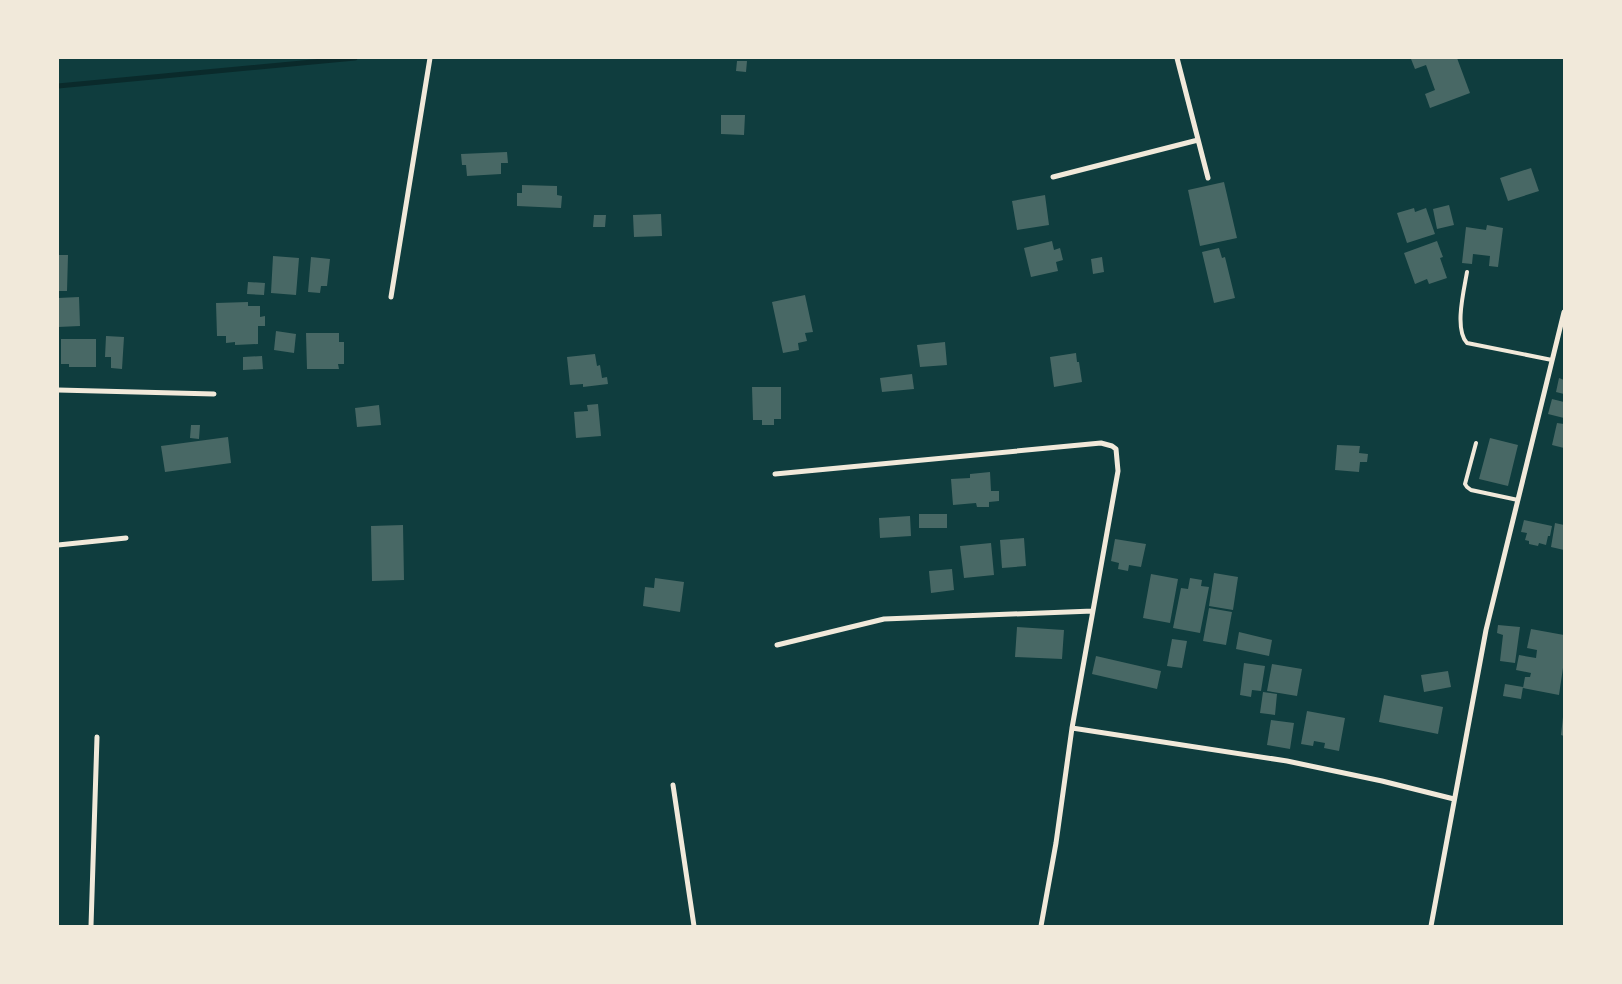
<svg xmlns="http://www.w3.org/2000/svg" width="1622" height="984" font-family="Literata,serif">
	<style>
		.lines { fill: none; stroke-linecap: round; stroke-linejoin: round }
		.stream { stroke: #0a2a2b; stroke-width: 5 }
		.building { fill: #486865 }
		.service { stroke: #f1e9da; stroke-width: 4 }
		.minor { stroke: #f1e9da; stroke-width: 5 }
	</style>
	<rect width="100%" height="100%" fill="#0f3d3e"/>
	<g class="lines">
		<path class="stream" d="M 58,86 L 355,58"/>
	</g>
	<path class="building" d="M 1416,58 L 1457,58 L 1470,93 L 1430,108 L 1425,94 L 1435,90 L 1426,65 L 1415,69 L 1411,59 Z
		M 737,61 L 747,61 L 746,72 L 736,71 Z
		M 721,115 L 745,115 L 744,135 L 721,134 Z
		M 507,152 L 508,163 L 501,163 L 501,174 L 467,176 L 466,165 L 462,165 L 461,154 Z
		M 1531,168 L 1539,191 L 1508,201 L 1500,178 Z
		M 1224,182 L 1237,238 L 1200,246 L 1188,190 Z
		M 522,185 L 557,186 L 557,195 L 562,196 L 561,208 L 517,206 L 517,193 L 522,193 Z
		M 1045,195 L 1049,225 L 1017,230 L 1012,201 Z
		M 1449,205 L 1454,225 L 1437,229 L 1433,209 Z
		M 1414,208 L 1415,212 L 1426,208 L 1435,234 L 1407,243 L 1397,213 Z
		M 661,214 L 662,236 L 634,237 L 633,215 Z
		M 594,215 L 606,215 L 605,227 L 593,227 Z
		M 1487,225 L 1503,228 L 1498,267 L 1489,266 L 1490,256 L 1473,254 L 1472,264 L 1462,263 L 1466,227 L 1486,230 Z
		M 1052,241 L 1054,250 L 1060,248 L 1063,260 L 1056,262 L 1058,271 L 1031,277 L 1024,248 Z
		M 1437,241 L 1443,257 L 1440,258 L 1447,278 L 1429,284 L 1427,279 L 1415,284 L 1404,253 Z
		M 1219,248 L 1222,258 L 1225,257 L 1235,298 L 1214,303 L 1202,252 Z
		M 58,255 L 68,255 L 67,291 L 58,291 Z
		M 273,256 L 299,258 L 296,295 L 271,293 Z
		M 311,257 L 330,259 L 327,286 L 321,286 L 320,293 L 308,292 Z
		M 1102,257 L 1104,272 L 1093,274 L 1091,259 Z
		M 248,282 L 265,283 L 264,295 L 247,294 Z
		M 805,295 L 813,332 L 805,333 L 807,341 L 798,343 L 799,350 L 783,353 L 772,302 Z
		M 79,297 L 80,326 L 58,327 L 58,298 Z
		M 248,302 L 248,306 L 260,306 L 260,317 L 265,316 L 265,326 L 258,326 L 258,344 L 235,345 L 235,342 L 226,343 L 226,336 L 217,336 L 216,303 Z
		M 276,331 L 296,334 L 294,353 L 274,350 Z
		M 306,333 L 339,333 L 339,342 L 344,342 L 344,364 L 338,364 L 339,369 L 307,369 Z
		M 106,336 L 124,337 L 122,369 L 111,368 L 111,357 L 105,357 Z
		M 61,339 L 96,339 L 96,367 L 69,367 L 69,364 L 61,364 Z
		M 945,342 L 947,365 L 920,367 L 917,345 Z
		M 1076,353 L 1077,362 L 1079,362 L 1082,382 L 1054,387 L 1050,357 Z
		M 595,354 L 597,366 L 600,365 L 602,378 L 607,377 L 608,384 L 583,387 L 583,384 L 570,385 L 567,357 Z
		M 262,356 L 263,369 L 243,370 L 243,357 Z
		M 912,374 L 914,389 L 882,392 L 880,378 Z
		M 1559,378 L 1564,380 L 1564,394 L 1556,392 Z
		M 752,387 L 781,387 L 781,419 L 774,419 L 774,425 L 762,425 L 762,420 L 753,420 Z
		M 1552,399 L 1564,402 L 1564,418 L 1548,414 Z
		M 598,404 L 601,436 L 576,438 L 574,412 L 588,411 L 587,405 Z
		M 379,405 L 381,425 L 357,427 L 355,408 Z
		M 1557,423 L 1564,424 L 1564,448 L 1552,445 Z
		M 191,425 L 200,425 L 199,439 L 190,438 Z
		M 228,437 L 231,463 L 165,472 L 161,446 Z
		M 1490,438 L 1518,445 L 1508,486 L 1479,479 Z
		M 1337,445 L 1360,446 L 1359,453 L 1368,454 L 1367,462 L 1360,462 L 1359,472 L 1335,470 Z
		M 990,472 L 991,491 L 999,491 L 999,501 L 989,502 L 989,507 L 977,507 L 976,503 L 953,505 L 951,479 L 970,478 L 970,474 Z
		M 919,514 L 947,514 L 947,528 L 919,528 Z
		M 910,516 L 911,536 L 880,538 L 879,518 Z
		M 1524,520 L 1552,526 L 1550,536 L 1548,536 L 1546,545 L 1539,543 L 1538,546 L 1529,544 L 1529,541 L 1525,540 L 1527,533 L 1521,532 Z
		M 1555,523 L 1564,525 L 1564,550 L 1551,547 Z
		M 403,525 L 404,580 L 372,581 L 371,526 Z
		M 1024,538 L 1026,566 L 1002,568 L 1000,540 Z
		M 1115,539 L 1146,544 L 1141,567 L 1129,565 L 1128,571 L 1118,569 L 1119,563 L 1111,561 Z
		M 991,543 L 994,575 L 964,578 L 960,546 Z
		M 952,569 L 954,590 L 931,593 L 929,571 Z
		M 1214,573 L 1238,577 L 1233,610 L 1209,606 Z
		M 1151,574 L 1178,579 L 1170,623 L 1143,618 Z
		M 655,578 L 684,582 L 680,612 L 643,606 L 645,587 L 654,588 Z
		M 1190,578 L 1202,580 L 1201,586 L 1209,587 L 1200,633 L 1173,628 L 1181,588 L 1188,589 Z
		M 1209,608 L 1232,612 L 1226,645 L 1203,641 Z
		M 1498,625 L 1520,627 L 1515,663 L 1500,661 L 1503,635 L 1497,633 Z
		M 1017,627 L 1064,630 L 1062,659 L 1015,657 Z
		M 1531,629 L 1564,635 L 1564,661 L 1559,695 L 1523,688 L 1525,677 L 1530,677 L 1531,673 L 1516,670 L 1519,655 L 1536,658 L 1537,650 L 1527,648 Z
		M 1239,632 L 1272,640 L 1269,656 L 1236,649 Z
		M 1172,639 L 1187,641 L 1182,668 L 1167,666 Z
		M 1096,656 L 1161,671 L 1157,689 L 1092,674 Z
		M 1244,663 L 1265,666 L 1261,691 L 1252,690 L 1251,697 L 1240,695 Z
		M 1272,664 L 1302,669 L 1297,696 L 1267,691 Z
		M 1448,671 L 1451,687 L 1424,692 L 1421,675 Z
		M 1505,684 L 1523,687 L 1521,699 L 1503,696 Z
		M 1263,692 L 1277,694 L 1275,715 L 1260,713 Z
		M 1384,695 L 1443,707 L 1438,734 L 1379,722 Z
		M 1307,711 L 1345,718 L 1339,751 L 1324,748 L 1325,743 L 1314,741 L 1313,746 L 1301,744 Z
		M 1563,717 L 1564,717 L 1564,736 L 1561,735 Z
		M 1271,720 L 1294,723 L 1290,749 L 1267,745 Z"/>
	<g class="lines">
		<path class="service" d="M 1467,272 C 1464,290 1454,329 1467,343 L 1552,360
			M 1476,443 L 1465,484 L 1467,487 L 1471,490 L 1518,500"/>
		<path class="minor" d="M 1177,58 L 1208,178
			M 1053,177 L 1198,140
			M 391,297 L 430,58
			M 58,390 L 214,394
			M 775,474 L 1101,443 L 1112,446 L 1116,449 L 1118,471 L 1072,728 L 1056,843 L 1041,926
			M 58,545 L 126,538
			M 777,645 L 884,619 L 1093,611
			M 1072,728 L 1287,761 L 1382,781 L 1454,799
			M 673,785 L 694,926
			M 91,926 L 97,737
			M 1431,926 L 1486,630 L 1564,312"/>
	</g>
	<rect width="1622" height="984" fill="none" stroke="#f1e9da" stroke-width="118"/>
</svg>
